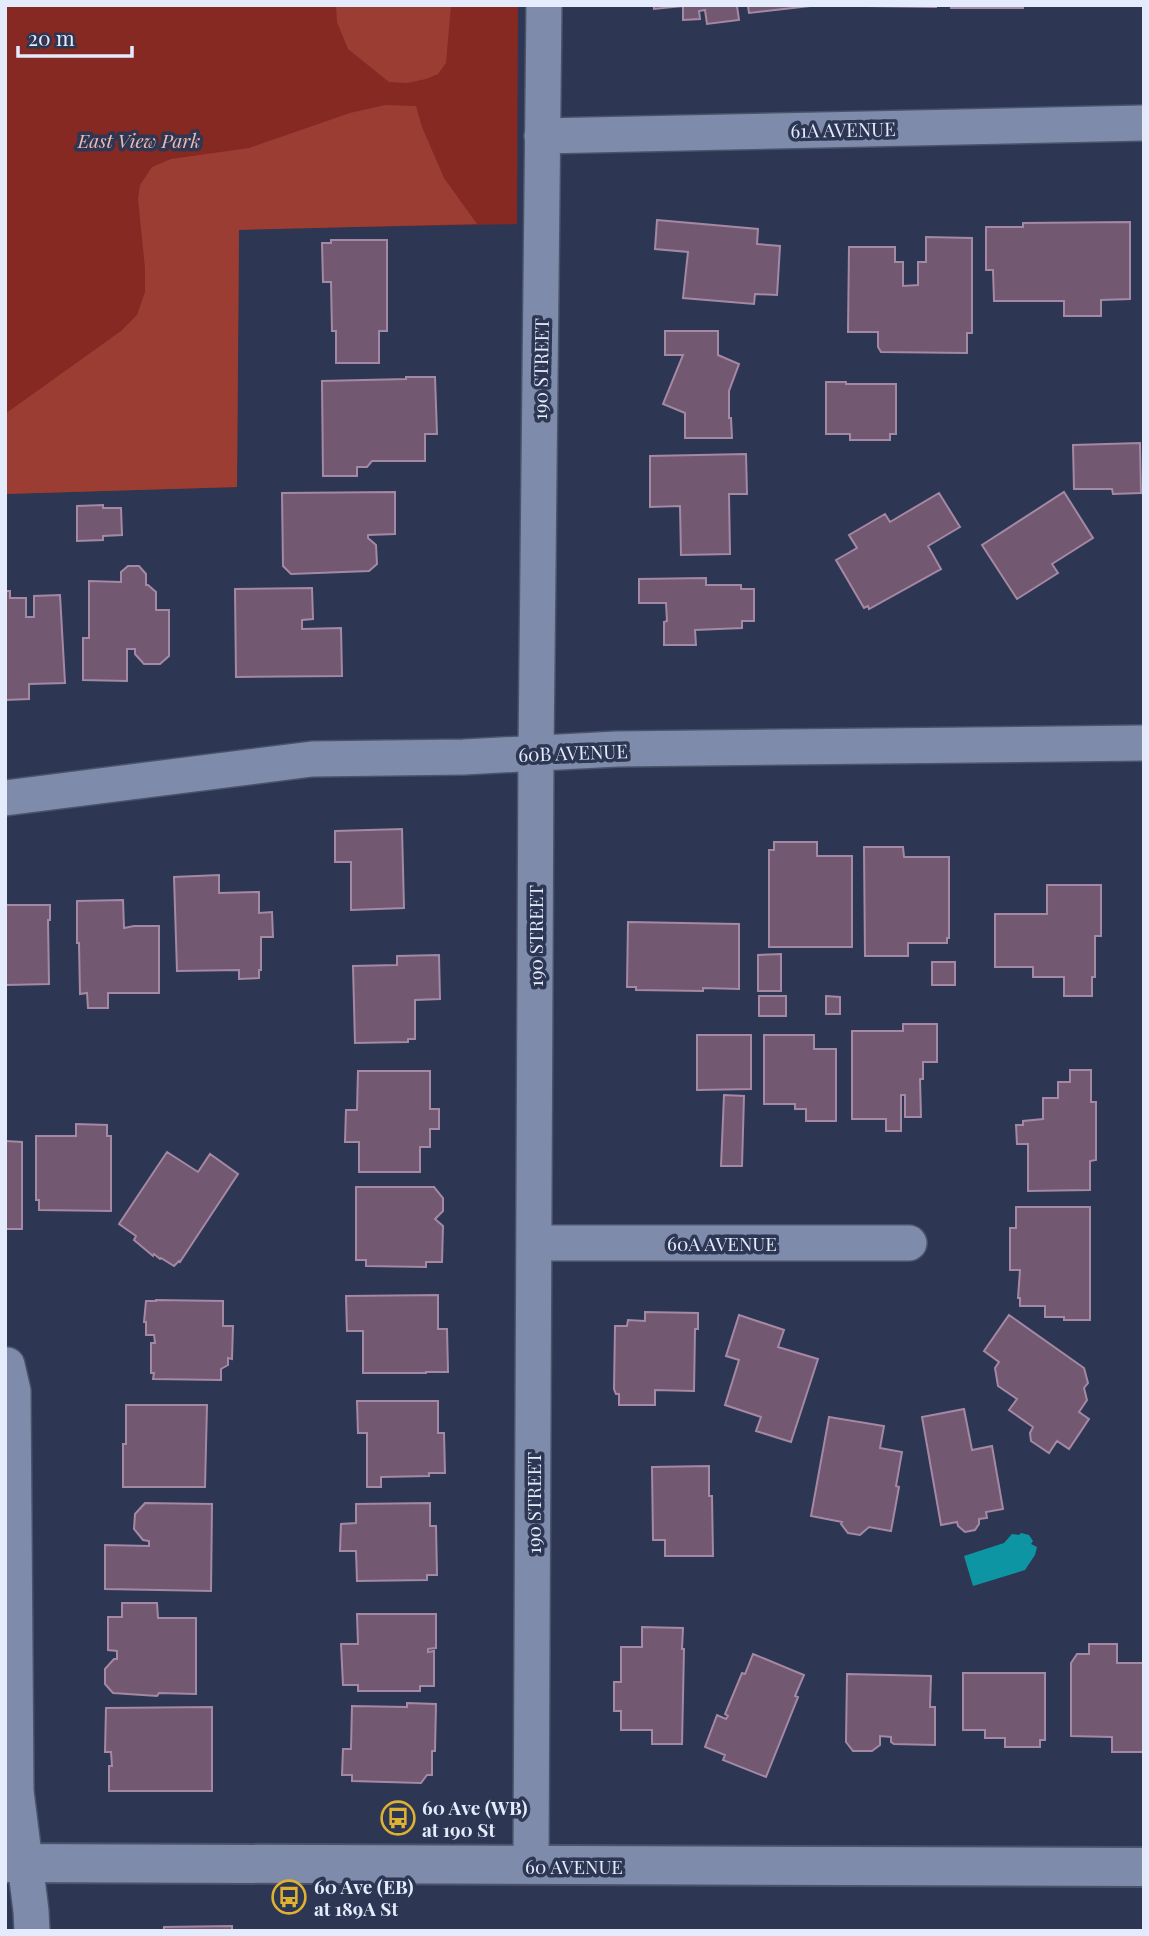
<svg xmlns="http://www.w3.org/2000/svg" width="1149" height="1936" font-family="'Playfair Display',serif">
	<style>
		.green { fill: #852922 }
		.forest { fill: #9c3d34 }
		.water { fill: #0e95a4 }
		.building { fill: #735871; stroke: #a588a3; stroke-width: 2 }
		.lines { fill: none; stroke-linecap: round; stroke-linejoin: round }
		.minor-casing { stroke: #4b536b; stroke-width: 38 }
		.tertiary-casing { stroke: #4b536b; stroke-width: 42 }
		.minor { stroke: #7e8bab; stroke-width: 35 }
		.tertiary { stroke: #7e8bab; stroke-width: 38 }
		.labels { text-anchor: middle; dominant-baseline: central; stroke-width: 7; stroke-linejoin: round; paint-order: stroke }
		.street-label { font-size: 19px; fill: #e4ebfd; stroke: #2d3753 }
		.park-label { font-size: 19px; font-style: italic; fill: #efb9b1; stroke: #2d3753 }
		.poi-label { font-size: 19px; font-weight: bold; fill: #e4ebfd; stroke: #2d3753; text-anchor: start }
	</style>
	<rect width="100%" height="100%" fill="#2d3753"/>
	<path class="green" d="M 5,5 L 518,5 L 517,224 L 239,229 L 237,487 L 5,494 Z"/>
	<path class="forest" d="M 338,5 L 451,5 L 446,63 L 438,74 L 426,79 L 407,83 L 389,82 L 348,49 L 337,22 L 336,6 Z
		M 385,105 L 416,106 L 422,127 L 444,178 L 477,224 L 239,230 L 237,487 L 5,494 L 5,414 L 121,331 L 137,315 L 145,292 L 145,268 L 138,199 L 140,185 L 152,167 L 171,159 L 249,148 L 350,113 Z"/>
	<path class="water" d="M 1021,1533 L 1029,1535 L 1033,1541 L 1031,1544 L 1037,1547 L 1035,1555 L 1025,1570 L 973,1586 L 964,1556 L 1004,1543 L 1012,1534 L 1019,1535 Z"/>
	<path class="building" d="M 654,5 L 819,5 L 749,13 L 748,6 L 737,6 L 739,20 L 707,24 L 705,10 L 699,11 L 700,19 L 683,20 L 683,6 L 654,9 Z
		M 866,5 L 936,5 L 936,7 L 866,6 Z
		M 951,5 L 1023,5 L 1023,8 L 951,8 Z
		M 657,220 L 758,229 L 757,244 L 780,246 L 777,295 L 755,294 L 754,304 L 683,298 L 688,252 L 655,249 Z
		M 1130,222 L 1130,299 L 1101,300 L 1101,316 L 1064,316 L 1064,301 L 994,301 L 993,270 L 986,270 L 986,227 L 1023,227 L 1023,223 Z
		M 926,237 L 972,238 L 972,333 L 967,333 L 967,353 L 881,352 L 878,347 L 878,332 L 848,332 L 849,247 L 895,247 L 895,262 L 903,262 L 903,286 L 918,285 L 918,262 L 926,262 Z
		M 331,240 L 387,240 L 387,331 L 379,331 L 379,363 L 336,363 L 336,331 L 332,331 L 331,282 L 323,282 L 322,243 L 331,243 Z
		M 665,331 L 718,331 L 718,355 L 739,364 L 729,391 L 729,418 L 731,418 L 732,438 L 685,438 L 685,413 L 663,404 L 683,355 L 665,355 Z
		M 406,377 L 435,377 L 437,434 L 425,434 L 425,461 L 372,461 L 367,467 L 357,467 L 357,476 L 323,476 L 322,381 L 406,379 Z
		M 826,382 L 846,382 L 846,384 L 896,384 L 896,434 L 890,434 L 890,440 L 850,440 L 850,434 L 826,434 Z
		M 1140,443 L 1141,493 L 1113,494 L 1112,489 L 1074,489 L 1073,445 Z
		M 746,454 L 747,494 L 729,494 L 730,554 L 681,555 L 680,506 L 650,507 L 650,456 Z
		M 395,492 L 395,534 L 368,535 L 368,538 L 376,545 L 377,564 L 369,571 L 291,574 L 283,566 L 282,493 Z
		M 1064,492 L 1093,538 L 1052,564 L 1058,573 L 1017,599 L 982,545 Z
		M 939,493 L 960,527 L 928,546 L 941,569 L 869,609 L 868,606 L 864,608 L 836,560 L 857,548 L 849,535 L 885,514 L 890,522 Z
		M 103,505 L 103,508 L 121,508 L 122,535 L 103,536 L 103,540 L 77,541 L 77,506 Z
		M 128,566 L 139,566 L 146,574 L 146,585 L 148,585 L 156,592 L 156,610 L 169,610 L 169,656 L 160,664 L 144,664 L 135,654 L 135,649 L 127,649 L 127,681 L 83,680 L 83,638 L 89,638 L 89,581 L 121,582 L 121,572 Z
		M 706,578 L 706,585 L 741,585 L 741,589 L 754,589 L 754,621 L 742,621 L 742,628 L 695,630 L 696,645 L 664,645 L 664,622 L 667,621 L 666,603 L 639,603 L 639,579 Z
		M 312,588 L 313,619 L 302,620 L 302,629 L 341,628 L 342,676 L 236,677 L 235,589 Z
		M 5,591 L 10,591 L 10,598 L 26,598 L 26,617 L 34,617 L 34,596 L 60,595 L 65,683 L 29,684 L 29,699 L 5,700 Z
		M 402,829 L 404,908 L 351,910 L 351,862 L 335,862 L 335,831 Z
		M 774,842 L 817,842 L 817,856 L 852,856 L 852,947 L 769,947 L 769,850 L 774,850 Z
		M 864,847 L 903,847 L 904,857 L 949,857 L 949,938 L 947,938 L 947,943 L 908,943 L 908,956 L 865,956 Z
		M 219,875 L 219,893 L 259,892 L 259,913 L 272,912 L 273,937 L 261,937 L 261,970 L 259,970 L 259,978 L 239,979 L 239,970 L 177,971 L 174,877 Z
		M 1047,885 L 1101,885 L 1101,936 L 1095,936 L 1095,977 L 1092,977 L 1092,996 L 1064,996 L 1064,977 L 1033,977 L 1033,967 L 995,967 L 995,914 L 1047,914 Z
		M 123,900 L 124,928 L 134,926 L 159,926 L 159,993 L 108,993 L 108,1008 L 88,1008 L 87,993 L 80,994 L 79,943 L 77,943 L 77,901 Z
		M 5,905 L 50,905 L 50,920 L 48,920 L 49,984 L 6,985 L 6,998 L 5,998 Z
		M 628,922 L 739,924 L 739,989 L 703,988 L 703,991 L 636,990 L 636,987 L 627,987 Z
		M 781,954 L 781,991 L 758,991 L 758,955 Z
		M 439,955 L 440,999 L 415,1000 L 415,1039 L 408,1039 L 408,1042 L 355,1043 L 353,966 L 397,965 L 397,956 Z
		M 932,962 L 955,962 L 955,985 L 932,985 Z
		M 759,996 L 786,996 L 786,1016 L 759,1016 Z
		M 826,996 L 840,997 L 840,1014 L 826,1014 Z
		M 903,1024 L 937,1024 L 937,1062 L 923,1062 L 923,1079 L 920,1079 L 921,1117 L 905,1117 L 905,1095 L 901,1095 L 901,1131 L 886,1131 L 886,1119 L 852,1119 L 852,1031 L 903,1031 Z
		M 697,1035 L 751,1035 L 751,1089 L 697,1090 Z
		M 764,1035 L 814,1035 L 814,1049 L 836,1049 L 836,1121 L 806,1121 L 806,1109 L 795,1109 L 795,1104 L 764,1104 Z
		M 1070,1070 L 1091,1070 L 1091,1102 L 1096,1102 L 1096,1160 L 1090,1161 L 1090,1190 L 1028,1191 L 1028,1144 L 1017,1144 L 1016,1125 L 1023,1125 L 1023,1121 L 1043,1119 L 1043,1098 L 1058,1098 L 1058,1082 L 1070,1082 Z
		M 358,1071 L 430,1071 L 430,1109 L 439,1109 L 439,1129 L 430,1129 L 430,1147 L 420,1147 L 420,1172 L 359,1172 L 359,1142 L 345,1142 L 346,1110 L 357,1110 Z
		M 724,1095 L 744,1096 L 742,1166 L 721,1166 Z
		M 76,1124 L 107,1125 L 107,1136 L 111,1136 L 111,1211 L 39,1210 L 39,1200 L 36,1200 L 36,1136 L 76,1136 Z
		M 5,1141 L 22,1142 L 22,1229 L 5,1229 Z
		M 167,1152 L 198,1172 L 210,1154 L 238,1174 L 180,1262 L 179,1261 L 174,1266 L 161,1258 L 160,1259 L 154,1254 L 153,1256 L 134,1240 L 136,1236 L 119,1224 Z
		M 356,1187 L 434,1187 L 443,1198 L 443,1211 L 435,1219 L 443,1226 L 442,1262 L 426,1262 L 426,1267 L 366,1266 L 366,1260 L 356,1260 Z
		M 1016,1207 L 1090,1207 L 1090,1320 L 1064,1320 L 1064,1317 L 1045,1317 L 1045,1306 L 1020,1306 L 1020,1298 L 1018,1298 L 1020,1270 L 1010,1270 L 1010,1228 L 1016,1228 Z
		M 438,1295 L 438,1329 L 447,1329 L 448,1372 L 426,1372 L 426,1373 L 363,1373 L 363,1331 L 347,1331 L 346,1296 Z
		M 156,1300 L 223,1301 L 223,1326 L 233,1326 L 232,1359 L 228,1358 L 228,1365 L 221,1369 L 221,1380 L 153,1379 L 154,1373 L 151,1373 L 151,1343 L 155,1343 L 154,1335 L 146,1335 L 146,1322 L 144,1322 L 146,1301 L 156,1301 Z
		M 645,1312 L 698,1313 L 698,1329 L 695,1329 L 694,1391 L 655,1390 L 655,1405 L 619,1405 L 619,1394 L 616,1394 L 614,1389 L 615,1326 L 627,1326 L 628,1320 L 645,1321 Z
		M 739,1315 L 784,1330 L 778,1347 L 818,1359 L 791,1442 L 756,1431 L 761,1417 L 725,1405 L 739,1360 L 726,1356 Z
		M 1009,1315 L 1084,1368 L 1088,1383 L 1084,1388 L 1087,1400 L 1079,1412 L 1089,1419 L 1069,1449 L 1057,1441 L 1049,1453 L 1031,1441 L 1030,1433 L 1033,1427 L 1009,1410 L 1017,1399 L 998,1386 L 995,1368 L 999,1362 L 984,1351 Z
		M 357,1401 L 438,1401 L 438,1433 L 444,1433 L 445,1473 L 429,1473 L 429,1476 L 381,1477 L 381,1487 L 367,1487 L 367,1433 L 358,1433 Z
		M 126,1405 L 207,1405 L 205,1487 L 123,1487 L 123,1444 L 126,1444 Z
		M 964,1409 L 972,1450 L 992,1446 L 1003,1509 L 986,1512 L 987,1518 L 979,1519 L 979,1524 L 975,1530 L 965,1532 L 958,1526 L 957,1522 L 941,1525 L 922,1417 Z
		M 829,1417 L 884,1426 L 880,1448 L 902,1452 L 896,1486 L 899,1487 L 891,1531 L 869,1527 L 860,1535 L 848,1533 L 841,1524 L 842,1522 L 811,1516 Z
		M 709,1466 L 709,1496 L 712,1496 L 713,1556 L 665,1556 L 665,1540 L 653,1540 L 652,1467 Z
		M 145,1503 L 212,1504 L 211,1591 L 105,1589 L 105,1545 L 149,1546 L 149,1541 L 143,1540 L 134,1529 L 135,1514 Z
		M 430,1503 L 430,1526 L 436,1526 L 437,1575 L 427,1575 L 427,1580 L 357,1581 L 356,1551 L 340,1551 L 341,1524 L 356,1523 L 356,1504 Z
		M 122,1603 L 157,1603 L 158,1618 L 196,1618 L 196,1694 L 159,1693 L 157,1696 L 113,1693 L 105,1684 L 105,1669 L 114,1659 L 117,1659 L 117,1651 L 108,1650 L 108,1617 L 122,1617 Z
		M 357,1614 L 436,1614 L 436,1648 L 428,1649 L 428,1652 L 434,1651 L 434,1686 L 420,1686 L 420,1691 L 358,1691 L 358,1685 L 343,1685 L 341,1644 L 358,1644 Z
		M 642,1627 L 683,1628 L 682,1649 L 684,1649 L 682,1744 L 652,1744 L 652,1730 L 621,1730 L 621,1711 L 614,1711 L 614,1682 L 621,1682 L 621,1647 L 642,1647 Z
		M 1089,1644 L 1117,1644 L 1117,1663 L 1144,1663 L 1144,1752 L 1112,1752 L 1112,1737 L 1071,1736 L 1071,1663 L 1077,1654 L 1089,1654 Z
		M 753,1654 L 804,1675 L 795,1696 L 798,1697 L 766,1777 L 723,1760 L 725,1755 L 705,1747 L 717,1715 L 726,1719 L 728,1716 L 725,1714 L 742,1673 L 745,1674 Z
		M 963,1673 L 1045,1673 L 1045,1740 L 1040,1740 L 1040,1747 L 1005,1747 L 1005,1738 L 985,1738 L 985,1730 L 963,1730 Z
		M 847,1674 L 931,1676 L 930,1707 L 935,1707 L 935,1745 L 894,1744 L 891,1742 L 891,1737 L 880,1736 L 880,1745 L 872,1751 L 853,1751 L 846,1742 Z
		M 407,1703 L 436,1704 L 435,1751 L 432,1751 L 432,1775 L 427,1775 L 421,1783 L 352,1781 L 352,1775 L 342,1775 L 343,1749 L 351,1749 L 352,1706 L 407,1707 Z
		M 212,1707 L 212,1791 L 109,1791 L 109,1766 L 112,1766 L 111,1752 L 105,1752 L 106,1708 Z
		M 232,1926 L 232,1931 L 164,1931 L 164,1927 Z"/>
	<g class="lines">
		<defs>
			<path id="minor" d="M 542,136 L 1144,123
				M 5,798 L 312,759 L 464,757 L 617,749 L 1144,743
				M 534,1243 L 909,1243
				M 5,1365 L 7,1365 L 13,1391 L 16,1791 L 31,1911 L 32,1931
				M 531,1866 L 536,752 L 544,5"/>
			<path id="tertiary" d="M 5,1863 L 1144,1867"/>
		</defs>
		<use href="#minor" class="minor-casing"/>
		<use href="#tertiary" class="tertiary-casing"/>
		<use href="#minor" class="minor"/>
		<use href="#tertiary" class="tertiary"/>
	</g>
	<defs>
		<symbol id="bus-ring" viewBox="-11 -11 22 22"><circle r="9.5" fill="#2d3753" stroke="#deb133" stroke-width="1.5"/><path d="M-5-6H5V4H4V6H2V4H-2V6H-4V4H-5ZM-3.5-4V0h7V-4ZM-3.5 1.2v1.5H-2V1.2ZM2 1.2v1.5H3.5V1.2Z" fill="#deb133"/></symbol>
	</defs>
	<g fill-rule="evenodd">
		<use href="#bus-ring" x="379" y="1799" width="38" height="38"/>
		<use href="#bus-ring" x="270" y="1878" width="38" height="38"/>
	</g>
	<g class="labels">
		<g class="street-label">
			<text transform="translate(843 129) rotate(-1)">61A AVENUE</text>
			<text transform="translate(540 369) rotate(-89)">190 STREET</text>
			<text transform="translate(573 752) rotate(-2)">60B AVENUE</text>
			<text transform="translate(535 936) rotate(-90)">190 STREET</text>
			<text x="722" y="1243">60A AVENUE</text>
			<text transform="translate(533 1503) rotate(-90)">190 STREET</text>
			<text x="574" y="1866">60 AVENUE</text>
		</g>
		<g class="park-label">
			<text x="139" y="140">East View Park</text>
		</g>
		<g class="poi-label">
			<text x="422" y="1807">60 Ave (WB)<tspan x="422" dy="22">at 190 St</tspan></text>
			<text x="314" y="1886">60 Ave (EB)<tspan x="314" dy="22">at 189A St</tspan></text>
		</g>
	</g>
	<rect width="1149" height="1936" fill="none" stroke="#e4ebfd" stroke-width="14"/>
	<path d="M18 46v10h114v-10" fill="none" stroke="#e4ebfd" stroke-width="3.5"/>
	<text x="28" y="46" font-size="21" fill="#e4ebfd" stroke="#2d3753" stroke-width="5" paint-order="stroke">20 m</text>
</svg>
